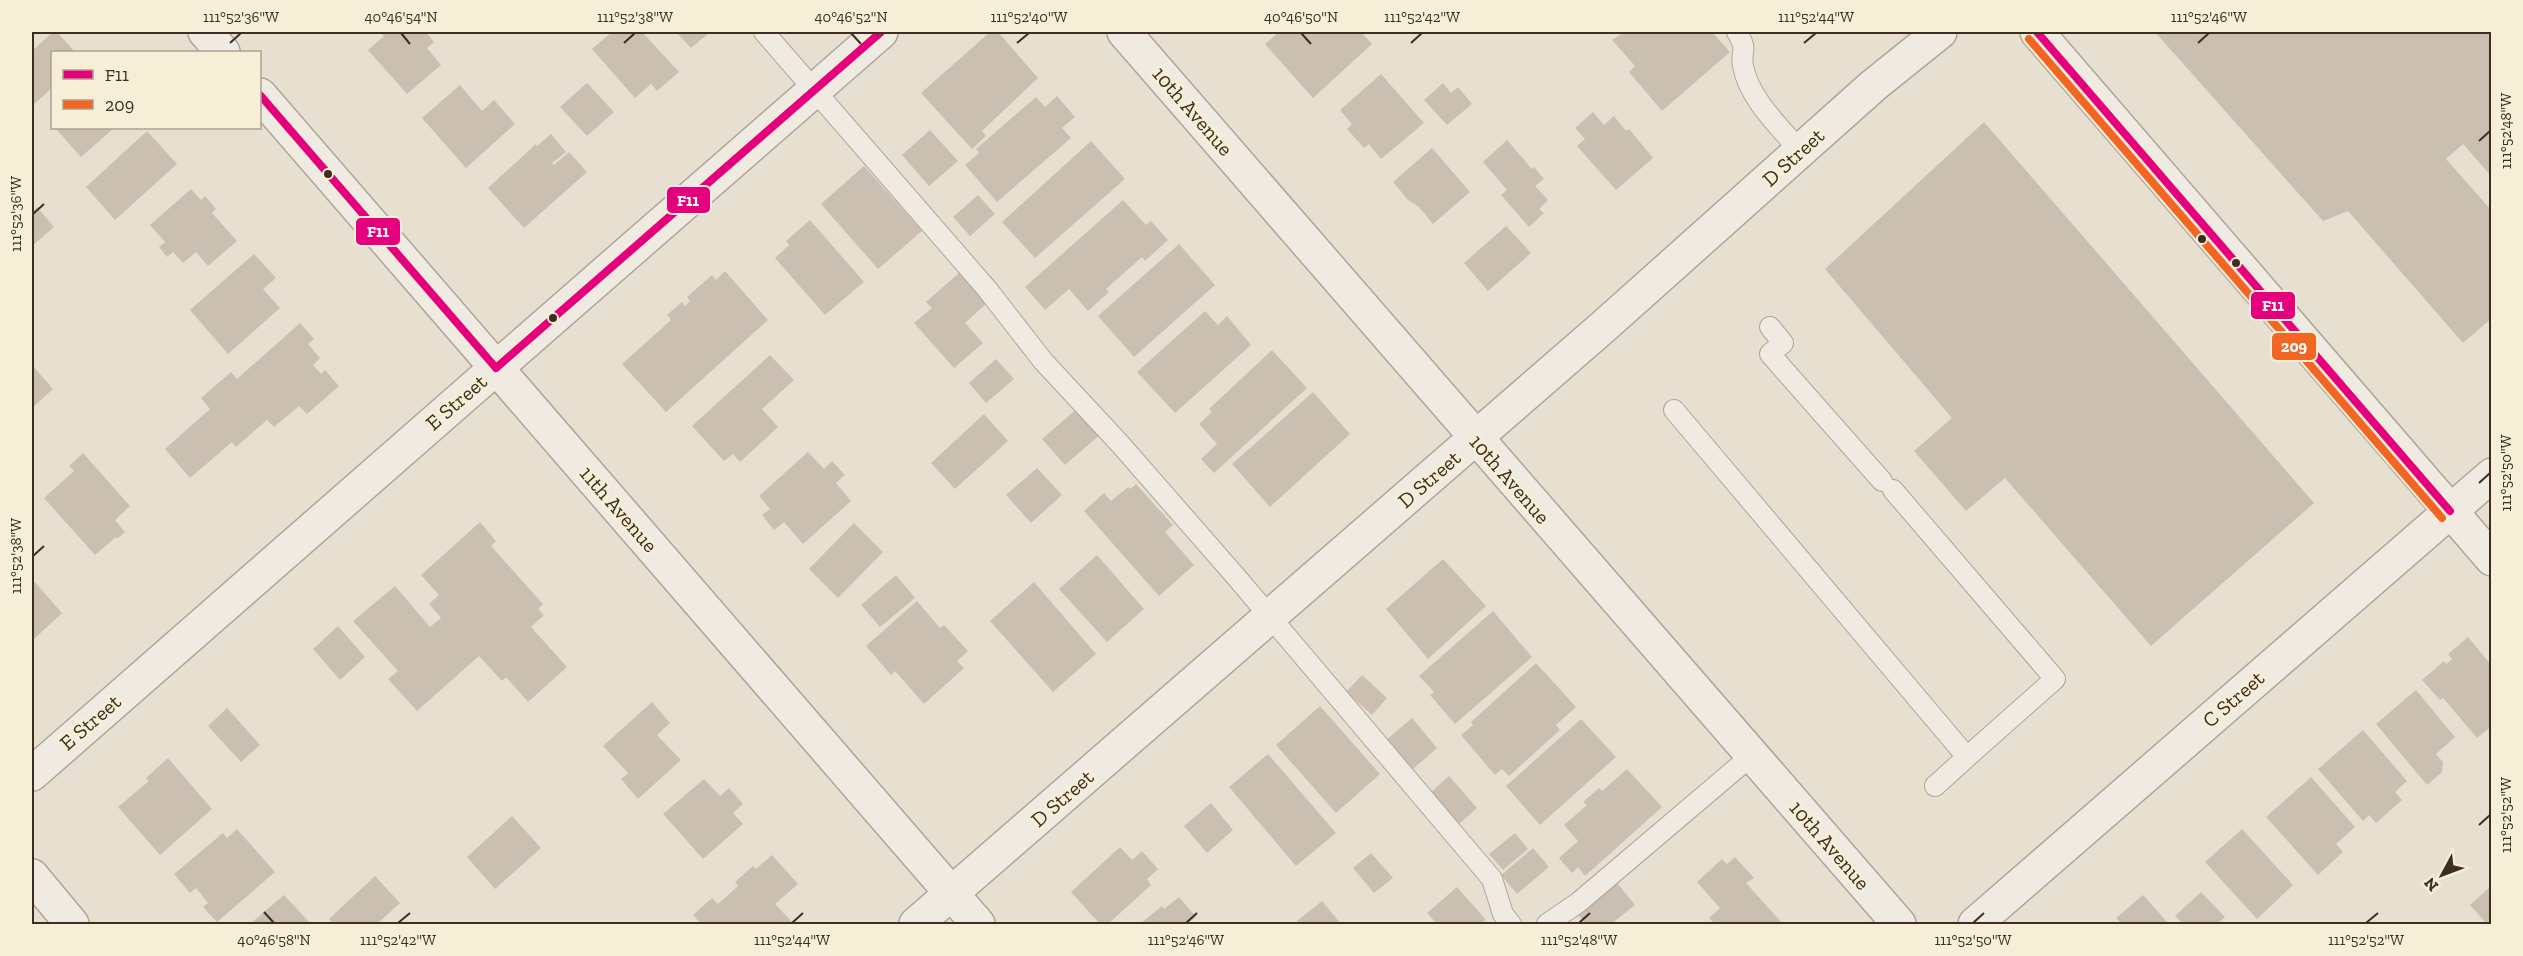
<svg xmlns="http://www.w3.org/2000/svg" width="2523" height="956" font-family="'Zilla Slab',serif">
	<style>
		.building { fill: #cbbfb2 }
		.lines { fill: none; stroke-linecap: round; stroke-linejoin: round }
		.service-casing { stroke: #ada599; stroke-width: 22 }
		.minor-casing { stroke: #ada599; stroke-width: 36 }
		.tertiary-casing { stroke: #ada599; stroke-width: 36 }
		.service { stroke: #efebe3; stroke-width: 20 }
		.minor { stroke: #efebe3; stroke-width: 33 }
		.tertiary { stroke: #efebe3; stroke-width: 33 }
		.bus-1-casing { stroke: #f7eed8; stroke-width: 12 }
		.bus-2-casing { stroke: #f7eed8; stroke-width: 12 }
		.bus-1 { stroke: #e5007d; stroke-width: 8 }
		.bus-2 { stroke: #f26522; stroke-width: 8 }
		.ticks { fill: none; stroke: #3d2e20; stroke-width: 2 }
		.bus-dot { fill: #3d2e20; stroke: #f7eed8; stroke-width: 2 }
		.labels { text-anchor: middle; dominant-baseline: central; stroke-width: 6; stroke-linejoin: round; paint-order: stroke }
		.street-label { font-size: 21px; fill: #3d2e20; stroke: #f7eed8 }
		.line-badge { stroke: #f7eed8; stroke-width: 2 }
		.badge-label { font-size: 16px; text-anchor: middle; font-weight: bold; fill: #fff }
		.neatline { fill: none; stroke: #3d2e20; stroke-width: 2 }
		.ticks-label { font-size: 15px; text-anchor: middle; fill: #3d2e20 }
	</style>
	<rect width="100%" height="100%" fill="#e7e0d1"/>
	<path class="building" d="M 53,32 L 57,32 L 75,52 L 52,52 L 52,88 L 32,106 L 32,51 Z
		M 380,32 L 426,32 L 434,42 L 427,48 L 441,65 L 407,94 L 368,50 L 384,36 Z
		M 612,32 L 642,32 L 679,72 L 657,91 L 651,84 L 635,98 L 592,49 Z
		M 676,32 L 710,32 L 691,48 Z
		M 990,32 L 998,32 L 1038,78 L 982,131 L 986,136 L 972,149 L 921,93 Z
		M 1279,32 L 1361,32 L 1372,44 L 1313,98 L 1265,44 Z
		M 1619,32 L 1712,32 L 1730,52 L 1662,111 L 1629,72 L 1635,66 L 1612,40 L 1621,34 Z
		M 2155,32 L 2492,32 L 2492,177 L 2463,144 L 2446,159 L 2492,211 L 2492,318 L 2463,343 L 2348,211 L 2323,221 Z
		M 1381,74 L 1424,123 L 1381,159 L 1369,144 L 1364,148 L 1347,129 L 1352,124 L 1340,110 Z
		M 587,83 L 614,112 L 587,136 L 560,107 Z
		M 1443,83 L 1451,93 L 1458,87 L 1472,104 L 1447,125 L 1424,100 Z
		M 460,85 L 482,111 L 494,100 L 515,124 L 466,168 L 422,118 Z
		M 1057,96 L 1075,117 L 1062,128 L 1071,138 L 997,202 L 965,165 L 979,153 L 976,149 L 1036,97 L 1045,107 Z
		M 1593,112 L 1604,125 L 1614,116 L 1626,131 L 1629,129 L 1653,158 L 1616,190 L 1577,146 L 1585,139 L 1575,128 Z
		M 1984,122 L 2314,503 L 2151,646 L 2005,478 L 1966,511 L 1914,451 L 1952,418 L 1825,269 Z
		M 55,128 L 114,128 L 81,157 Z
		M 930,130 L 958,161 L 929,186 L 902,155 Z
		M 147,131 L 177,164 L 115,220 L 86,187 Z
		M 551,134 L 566,152 L 552,163 L 554,165 L 569,152 L 587,172 L 524,228 L 488,188 L 536,144 L 537,146 Z
		M 1507,140 L 1532,169 L 1534,167 L 1544,179 L 1535,186 L 1548,200 L 1539,209 L 1544,213 L 1529,227 L 1501,195 L 1507,190 L 1483,162 Z
		M 1091,141 L 1125,179 L 1035,258 L 1002,222 Z
		M 1432,148 L 1470,192 L 1433,224 L 1419,207 L 1408,200 L 1393,182 Z
		M 864,166 L 922,231 L 878,269 L 821,204 Z
		M 191,189 L 201,200 L 205,196 L 216,209 L 212,213 L 237,241 L 208,266 L 196,252 L 183,263 L 173,252 L 167,257 L 159,247 L 165,242 L 150,225 Z
		M 978,195 L 995,214 L 970,236 L 953,217 Z
		M 1123,200 L 1146,225 L 1151,221 L 1168,240 L 1145,261 L 1142,257 L 1106,289 L 1109,292 L 1088,311 L 1069,289 L 1045,310 L 1025,287 Z
		M 37,207 L 54,227 L 32,246 L 32,213 Z
		M 810,220 L 864,282 L 825,315 L 775,258 L 789,245 L 786,241 Z
		M 1506,226 L 1531,253 L 1488,291 L 1464,263 Z
		M 1179,244 L 1215,285 L 1134,357 L 1098,316 Z
		M 254,254 L 276,278 L 263,289 L 280,308 L 228,354 L 190,310 Z
		M 725,271 L 768,320 L 666,412 L 622,364 L 671,320 L 667,315 L 682,302 L 685,306 L 690,301 L 687,297 L 712,275 L 716,280 Z
		M 961,271 L 988,302 L 965,323 L 983,343 L 954,368 L 914,323 L 932,308 L 926,302 Z
		M 1205,311 L 1218,325 L 1227,316 L 1251,345 L 1175,413 L 1137,372 Z
		M 300,323 L 314,339 L 308,344 L 320,358 L 313,365 L 321,374 L 325,370 L 339,386 L 307,414 L 299,406 L 274,427 L 267,420 L 236,447 L 232,442 L 190,478 L 165,449 L 210,409 L 201,398 L 231,372 L 237,379 Z
		M 1272,350 L 1307,388 L 1214,473 L 1201,459 L 1217,444 L 1199,424 L 1212,412 L 1209,409 Z
		M 770,355 L 794,380 L 762,409 L 778,427 L 740,462 L 733,454 L 724,461 L 692,426 Z
		M 996,359 L 1014,379 L 986,403 L 969,383 Z
		M 32,365 L 53,389 L 32,408 Z
		M 1313,392 L 1350,434 L 1270,507 L 1232,464 Z
		M 1080,406 L 1102,433 L 1065,465 L 1042,439 Z
		M 984,414 L 1008,441 L 955,489 L 931,463 Z
		M 808,452 L 824,469 L 832,461 L 845,475 L 836,483 L 851,501 L 803,544 L 784,522 L 774,530 L 762,515 L 770,509 L 759,496 Z
		M 83,453 L 130,506 L 115,520 L 125,532 L 117,539 L 116,537 L 95,555 L 44,498 L 74,471 L 69,466 Z
		M 1037,468 L 1062,495 L 1031,523 L 1006,495 Z
		M 1136,484 L 1173,525 L 1165,532 L 1194,565 L 1159,596 L 1084,511 L 1104,493 L 1111,501 L 1128,487 L 1130,489 Z
		M 480,522 L 496,541 L 491,546 L 543,604 L 538,609 L 544,615 L 531,627 L 567,667 L 528,702 L 506,677 L 502,681 L 479,656 L 417,711 L 388,679 L 398,671 L 353,621 L 395,586 L 430,627 L 441,618 L 429,604 L 439,595 L 421,575 Z
		M 854,523 L 883,552 L 838,598 L 809,569 Z
		M 1097,555 L 1144,609 L 1107,642 L 1059,589 Z
		M 1443,559 L 1486,606 L 1428,659 L 1386,609 Z
		M 896,575 L 915,598 L 880,627 L 861,605 Z
		M 32,579 L 62,613 L 32,641 Z
		M 1034,582 L 1096,654 L 1053,692 L 990,621 Z
		M 917,601 L 940,628 L 944,625 L 968,651 L 957,661 L 964,668 L 924,704 L 895,671 L 891,675 L 866,646 Z
		M 1493,611 L 1532,657 L 1455,724 L 1430,695 L 1434,692 L 1419,676 Z
		M 338,626 L 365,657 L 340,680 L 313,649 Z
		M 2468,637 L 2492,666 L 2492,726 L 2477,738 L 2443,698 L 2440,700 L 2422,680 L 2444,661 L 2446,664 L 2452,659 L 2448,654 Z
		M 1536,663 L 1576,707 L 1556,725 L 1560,730 L 1509,776 L 1502,769 L 1495,775 L 1461,735 L 1473,725 L 1471,722 Z
		M 1362,675 L 1387,698 L 1372,715 L 1346,692 Z
		M 2416,690 L 2455,737 L 2436,754 L 2443,762 L 2442,772 L 2427,785 L 2376,724 Z
		M 652,702 L 670,723 L 657,735 L 681,760 L 638,799 L 621,779 L 628,773 L 603,746 Z
		M 1320,706 L 1380,774 L 1336,813 L 1276,745 Z
		M 227,708 L 260,745 L 241,762 L 208,726 Z
		M 1412,718 L 1437,748 L 1413,769 L 1386,740 Z
		M 1581,719 L 1616,757 L 1540,825 L 1506,786 Z
		M 2363,730 L 2407,781 L 2395,792 L 2402,800 L 2376,823 L 2369,815 L 2363,821 L 2318,769 Z
		M 1268,754 L 1336,833 L 1296,866 L 1229,787 Z
		M 168,758 L 212,809 L 160,855 L 118,807 L 149,781 L 146,778 Z
		M 1627,769 L 1662,807 L 1585,876 L 1578,867 L 1572,873 L 1559,858 L 1578,841 L 1564,825 L 1587,805 L 1583,802 L 1599,788 L 1602,791 Z
		M 1449,776 L 1477,808 L 1459,824 L 1431,792 Z
		M 2311,777 L 2355,827 L 2336,844 L 2343,852 L 2318,875 L 2266,817 Z
		M 704,779 L 720,796 L 729,788 L 743,804 L 733,813 L 743,824 L 703,859 L 663,814 Z
		M 1211,803 L 1233,830 L 1207,853 L 1184,826 Z
		M 512,816 L 541,848 L 495,889 L 467,857 Z
		M 237,829 L 275,872 L 217,922 L 203,907 L 208,903 L 196,888 L 190,893 L 174,874 L 223,833 L 227,838 Z
		M 2242,829 L 2293,885 L 2257,919 L 2205,862 Z
		M 1515,833 L 1528,849 L 1503,870 L 1489,854 Z
		M 1120,847 L 1132,860 L 1142,851 L 1158,869 L 1147,879 L 1151,885 L 1108,924 L 1100,924 L 1071,892 Z
		M 1533,848 L 1549,867 L 1517,894 L 1501,875 Z
		M 1371,853 L 1393,878 L 1374,893 L 1353,868 Z
		M 772,855 L 798,884 L 775,904 L 794,924 L 701,924 L 693,915 L 712,898 L 718,904 L 738,886 L 735,882 L 753,866 L 756,869 Z
		M 1735,857 L 1754,878 L 1746,883 L 1783,924 L 1715,924 L 1709,918 L 1720,908 L 1697,882 L 1722,859 L 1727,864 Z
		M 375,876 L 400,903 L 377,924 L 334,924 L 329,919 Z
		M 1613,878 L 1635,905 L 1611,924 L 1586,924 L 1575,911 Z
		M 2492,885 L 2492,924 L 2487,924 L 2470,905 Z
		M 1457,887 L 1486,920 L 1480,924 L 1437,924 L 1427,913 Z
		M 2201,892 L 2225,917 L 2217,924 L 2183,924 L 2175,916 Z
		M 284,895 L 311,924 L 250,924 Z
		M 2143,895 L 2169,924 L 2122,924 L 2116,918 Z
		M 1179,897 L 1196,917 L 1187,924 L 1140,924 L 1162,906 L 1164,909 Z
		M 1322,901 L 1341,924 L 1300,924 L 1297,921 Z"/>
	<g class="lines">
		<defs>
			<path id="service" d="M 764,32 L 987,289 L 1043,361 L 1121,445 L 1238,579 L 1492,879 L 1503,914 L 1511,924
				M 1737,32 C 1749,53 1740,48 1743,66 C 1749,99 1780,127 1800,151
				M 1770,327 L 1783,343 L 1770,354 L 1882,481
				M 1674,410 L 1967,757 L 2055,679 L 1893,490
				M 1935,786 L 1967,757
				M 1547,924 L 1579,902 L 1751,756"/>
			<path id="minor" d="M 1124,32 L 1899,924
				M 2037,32 L 2492,559
				M 32,774 L 496,368
				M 32,876 L 72,924
				M 916,924 L 1603,327 L 1874,85 L 1940,32
				M 1975,924 L 2492,475"/>
			<path id="tertiary" d="M 205,32 L 223,52
				M 260,95 L 978,924
				M 496,368 L 881,32"/>
		</defs>
		<use href="#service" class="service-casing"/>
		<use href="#minor" class="minor-casing"/>
		<use href="#tertiary" class="tertiary-casing"/>
		<use href="#service" class="service"/>
		<use href="#minor" class="minor"/>
		<use href="#tertiary" class="tertiary"/>
		<defs>
			<path id="bus-1" d="M 2037,32 L 2450,511
				M 260,95 L 496,368
				M 496,368 L 881,32"/>
			<path id="bus-2" d="M 2029,39 L 2442,518"/>
		</defs>
		<use href="#bus-1" class="bus-1-casing"/>
		<use href="#bus-2" class="bus-2-casing"/>
		<use href="#bus-1" class="bus-1"/>
		<use href="#bus-2" class="bus-2"/>
	</g>
	<path class="ticks" d="M 401,33 L 410,44M 851,33 L 861,44M 1301,33 L 1311,44M 230,43 L 241,33M 624,43 L 635,33M 1017,43 L 1029,33M 1411,43 L 1422,33M 1804,43 L 1816,33M 2198,43 L 2209,33M 2479,141 L 2490,131M 33,214 L 44,204M 2479,483 L 2490,473M 33,556 L 44,546M 2479,825 L 2490,815M 264,912 L 274,923M 398,923 L 410,913M 792,923 L 803,913M 1186,923 L 1197,913M 1579,923 L 1590,913M 1973,923 L 1984,913M 2366,923 L 2378,913"/>
	<g class="bus-dot">
		<circle cx="328" cy="174" r="5"/>
		<circle cx="2202" cy="239" r="5"/>
		<circle cx="2236" cy="263" r="5"/>
		<circle cx="553" cy="318" r="5"/>
	</g>
	<g class="labels">
		<g class="street-label">
			<text transform="translate(1193 111) rotate(49)">10th Avenue</text>
			<text transform="translate(1793 157) rotate(-42)">D Street</text>
			<text transform="translate(456 402) rotate(-41)">E Street</text>
			<text transform="translate(1429 479) rotate(-41)">D Street</text>
			<text transform="translate(1510 479) rotate(49)">10th Avenue</text>
			<text transform="translate(619 509) rotate(49)">11th Avenue</text>
			<text transform="translate(2233 699) rotate(-41)">C Street</text>
			<text transform="translate(90 722) rotate(-41)">E Street</text>
			<text transform="translate(1062 798) rotate(-41)">D Street</text>
			<text transform="translate(1830 845) rotate(49)">10th Avenue</text>
		</g>
	</g>
	<g class="line-badge">
		<rect x="666" y="186" width="45" height="28" rx="6" fill="#e5007d"/>
		<rect x="355" y="217" width="46" height="29" rx="6" fill="#e5007d"/>
		<rect x="2250" y="291" width="46" height="29" rx="6" fill="#e5007d"/>
		<rect x="2271" y="332" width="46" height="29" rx="6" fill="#f26522"/>
	</g>
	<g class="badge-label">
		<text x="688" y="206">F11</text>
		<text x="378" y="237">F11</text>
		<text x="2273" y="311">F11</text>
		<text x="2294" y="352">209</text>
	</g>
	<rect width="2523" height="956" fill="none" stroke="#f7eed8" stroke-width="66"/>
	<rect x="51" y="51" width="210" height="78" fill="#f7eed8" stroke="#ada18e" stroke-width="1.5"/>
	<rect x="63" y="70" width="30" height="9" fill="#e5007d" stroke="#ada18e" stroke-width="1.5"/>
	<text x="105" y="81" font-size="18" fill="#3d2e20">F11</text>
	<rect x="63" y="100" width="30" height="9" fill="#f26522" stroke="#ada18e" stroke-width="1.5"/>
	<text x="105" y="111" font-size="18" fill="#3d2e20">209</text>
	<g transform="translate(2442 875) rotate(229)" stroke="#f7eed8" stroke-width="4.5" paint-order="stroke">
	<path d="M0-4.5L10 22L0 15L-10 22Z" fill="#3d2e20"/>
	<text y="-9" font-size="16" font-weight="bold" text-anchor="middle" fill="#3d2e20">N</text>
	</g>
	<rect x="33" y="33" width="2457" height="890" class="neatline"/>
	<g class="ticks-label">
		<text x="241" y="22">111°52'36"W</text>
		<text x="401" y="22">40°46'54"N</text>
		<text x="635" y="22">111°52'38"W</text>
		<text x="851" y="22">40°46'52"N</text>
		<text x="1029" y="22">111°52'40"W</text>
		<text x="1301" y="22">40°46'50"N</text>
		<text x="1422" y="22">111°52'42"W</text>
		<text x="1816" y="22">111°52'44"W</text>
		<text x="2209" y="22">111°52'46"W</text>
		<text transform="translate(2506 131) rotate(-90)" y="5">111°52'48"W</text>
		<text transform="translate(16 214) rotate(-90)" y="5">111°52'36"W</text>
		<text transform="translate(2506 473) rotate(-90)" y="5">111°52'50"W</text>
		<text transform="translate(16 556) rotate(-90)" y="5">111°52'38"W</text>
		<text transform="translate(2506 815) rotate(-90)" y="5">111°52'52"W</text>
		<text x="274" y="945">40°46'58"N</text>
		<text x="398" y="945">111°52'42"W</text>
		<text x="792" y="945">111°52'44"W</text>
		<text x="1186" y="945">111°52'46"W</text>
		<text x="1579" y="945">111°52'48"W</text>
		<text x="1973" y="945">111°52'50"W</text>
		<text x="2366" y="945">111°52'52"W</text>
	</g>
</svg>
